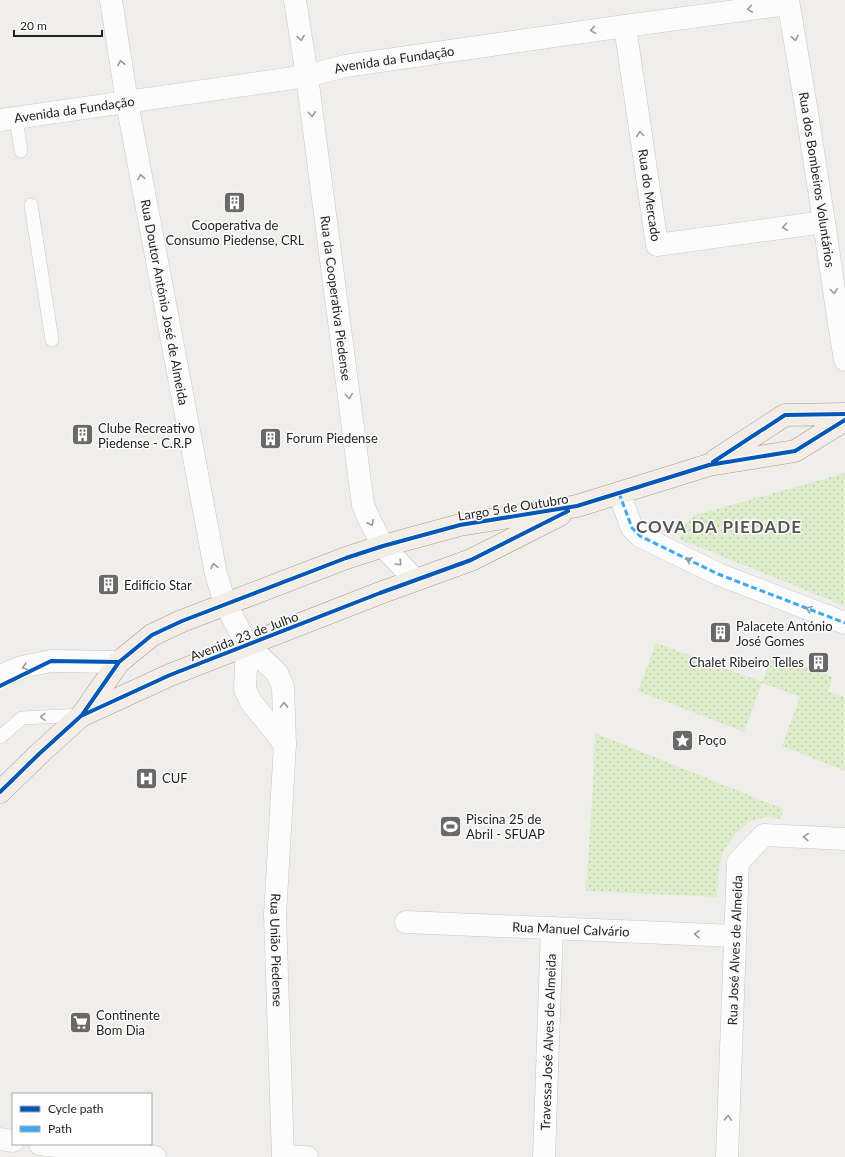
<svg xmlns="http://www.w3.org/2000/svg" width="845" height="1157" font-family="Lato,sans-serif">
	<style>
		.grass { fill: url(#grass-dots) }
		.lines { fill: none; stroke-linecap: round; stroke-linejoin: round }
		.service-casing { stroke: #c9c8c7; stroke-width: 14 }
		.minor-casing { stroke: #c9c8c7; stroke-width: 23 }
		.tertiary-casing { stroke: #c9c8c7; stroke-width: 23 }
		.primary-casing { stroke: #a79c86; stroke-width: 23 }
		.service { stroke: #fdfcfc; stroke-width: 13 }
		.minor { stroke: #fdfcfc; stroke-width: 22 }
		.tertiary { stroke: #fdfcfc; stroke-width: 22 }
		.primary { stroke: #f3ede7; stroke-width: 22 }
		.quiet { stroke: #3fa9f5; stroke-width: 3; stroke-dasharray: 6 3; stroke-linecap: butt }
		.cycleway-casing { stroke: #fff; stroke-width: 6 }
		.cycleway { stroke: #0057b8; stroke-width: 4 }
		.oneway { stroke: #9a9a9a }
		.labels { text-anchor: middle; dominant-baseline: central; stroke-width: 3; stroke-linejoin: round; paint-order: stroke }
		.street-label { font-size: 13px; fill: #222; stroke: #fff }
		.poi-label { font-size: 13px; fill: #222; stroke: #fff; text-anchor: start }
		.district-label { font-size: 17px; font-weight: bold; letter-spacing: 1px; fill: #555; stroke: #fff }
	</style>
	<defs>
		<pattern id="grass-dots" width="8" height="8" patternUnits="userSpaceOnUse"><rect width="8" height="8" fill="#ddeccb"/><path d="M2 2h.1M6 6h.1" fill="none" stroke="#bdcaae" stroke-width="1.8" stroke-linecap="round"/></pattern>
	</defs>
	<rect width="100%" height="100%" fill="#f0eeeb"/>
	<path class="grass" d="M 845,473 L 845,606 L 679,539 L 685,524 L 696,515 Z
		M 656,643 L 762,682 L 773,654 L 833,677 L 828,691 L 845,697 L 845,771 L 782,746 L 800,697 L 762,683 L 744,732 L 638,691 Z
		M 595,733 L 783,809 L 781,819 L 767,817 L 750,821 L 734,835 L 722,854 L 718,874 L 717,897 L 586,891 L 594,769 Z"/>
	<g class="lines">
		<defs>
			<path id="service" d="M 16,118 L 21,151
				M 31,205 L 52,340
				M 0,737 L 22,718 L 82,715"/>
			<g id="minor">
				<path id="s1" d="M 788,0 C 801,74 813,148 824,222 C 831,268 837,314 845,360"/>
				<path id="s2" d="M 625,26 L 657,245 L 824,222"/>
				<path id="s3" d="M 0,120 L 307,76 L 345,66 L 625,26 L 788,4"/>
				<path d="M 619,493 L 632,528 L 640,536 L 718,574 L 845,623"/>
				<path d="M 0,676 L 22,667 L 51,661 L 119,662"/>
				<path id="s4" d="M 406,922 L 735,936"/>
				<path d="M 0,1139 L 13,1141"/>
				<path d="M 40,1144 L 155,1157"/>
				<path d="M 283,1156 L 307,1157"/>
				<path id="s5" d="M 544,1157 L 552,928"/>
				<path id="s6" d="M 727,1157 L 738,862 L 764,835 L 845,839"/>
			</g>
			<g id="tertiary">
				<path id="s7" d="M 111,0 L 127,102 L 216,574 L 225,603 L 247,645 L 277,673 L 283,687 L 285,744 L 275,915 L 283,1157"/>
				<path id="s8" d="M 295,0 L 307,76 L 363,505 L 370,521 L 383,546 L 415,580"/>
				<path d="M 247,645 L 245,689 L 251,702 L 285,744"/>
			</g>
			<path id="primary" d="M 716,460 L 785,415 L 845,414
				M 83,715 L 170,675 L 380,593 L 471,560 L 560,515
				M 0,792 L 39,754 L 82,715 L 119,662 L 152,635 L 182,621 L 346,558 L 383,546 L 460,525 L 577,506 L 709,465 L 795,451 L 845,420"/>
		</defs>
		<use href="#service" class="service-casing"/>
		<use href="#minor" class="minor-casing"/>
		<use href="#tertiary" class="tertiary-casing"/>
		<use href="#primary" class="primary-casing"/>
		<use href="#service" class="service"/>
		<use href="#minor" class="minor"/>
		<use href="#tertiary" class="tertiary"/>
		<use href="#primary" class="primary"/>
		<path class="quiet" d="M 619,493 L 632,528 L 640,536 L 718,574 L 845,623"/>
		<defs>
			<path id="cycleway" d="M 713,462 L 785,415 L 845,414
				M 0,686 L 51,661 L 119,662
				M 83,715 L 170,675 L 380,593 L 471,560 L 568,511
				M 0,792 L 39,754 L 82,715 L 119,662 L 152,635 L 182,621 L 346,558 L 383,546 L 460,525 L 577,506 L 709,465 L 795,451 L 845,420"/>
		</defs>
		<use href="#cycleway" class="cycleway-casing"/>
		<use href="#cycleway" class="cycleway"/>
	</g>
	<defs><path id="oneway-chevron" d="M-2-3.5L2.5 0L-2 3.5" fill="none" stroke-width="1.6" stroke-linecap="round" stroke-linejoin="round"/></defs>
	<g class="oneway">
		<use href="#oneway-chevron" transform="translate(750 9) rotate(172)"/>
		<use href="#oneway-chevron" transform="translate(593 30) rotate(172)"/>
		<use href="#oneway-chevron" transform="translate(301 38) rotate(81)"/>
		<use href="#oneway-chevron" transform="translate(795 38) rotate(80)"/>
		<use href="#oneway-chevron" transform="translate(121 63) rotate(-99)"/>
		<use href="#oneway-chevron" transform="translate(312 114) rotate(83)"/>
		<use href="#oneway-chevron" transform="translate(640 134) rotate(-98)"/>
		<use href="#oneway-chevron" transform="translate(141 177) rotate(-101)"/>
		<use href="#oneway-chevron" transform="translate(785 227) rotate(172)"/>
		<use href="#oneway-chevron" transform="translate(834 291) rotate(82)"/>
		<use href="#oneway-chevron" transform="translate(349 396) rotate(83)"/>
		<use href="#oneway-chevron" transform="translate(371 523) rotate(63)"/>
		<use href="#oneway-chevron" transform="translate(689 560) rotate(-154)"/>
		<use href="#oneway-chevron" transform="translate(399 563) rotate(47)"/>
		<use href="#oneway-chevron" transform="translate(214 566) rotate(-101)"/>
		<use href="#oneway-chevron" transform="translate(809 609) rotate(-159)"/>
		<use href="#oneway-chevron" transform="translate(25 667) rotate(165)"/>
		<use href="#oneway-chevron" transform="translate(284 705) rotate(-92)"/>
		<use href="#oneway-chevron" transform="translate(43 717) rotate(177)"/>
		<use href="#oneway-chevron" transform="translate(806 837) rotate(-177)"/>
		<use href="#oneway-chevron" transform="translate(697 934) rotate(-177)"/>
		<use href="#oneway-chevron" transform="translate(728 1118) rotate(-88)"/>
	</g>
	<defs>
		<symbol id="building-square" viewBox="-11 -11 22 22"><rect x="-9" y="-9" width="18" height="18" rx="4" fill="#6a6968" stroke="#fff"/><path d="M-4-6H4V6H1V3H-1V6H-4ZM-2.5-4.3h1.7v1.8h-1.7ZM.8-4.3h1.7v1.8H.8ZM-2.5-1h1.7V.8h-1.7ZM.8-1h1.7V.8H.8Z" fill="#fff"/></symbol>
		<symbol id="sight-square" viewBox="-11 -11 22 22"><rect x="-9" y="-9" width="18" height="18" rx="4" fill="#6a6968" stroke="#fff"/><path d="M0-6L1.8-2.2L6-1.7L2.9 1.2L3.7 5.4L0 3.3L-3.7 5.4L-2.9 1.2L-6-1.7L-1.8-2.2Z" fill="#fff"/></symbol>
		<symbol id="hospital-square" viewBox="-11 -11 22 22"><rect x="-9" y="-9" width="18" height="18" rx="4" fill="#6a6968" stroke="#fff"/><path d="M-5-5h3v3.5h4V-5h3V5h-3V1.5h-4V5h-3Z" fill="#fff"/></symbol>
		<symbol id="stadium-square" viewBox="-11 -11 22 22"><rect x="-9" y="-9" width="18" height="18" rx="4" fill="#6a6968" stroke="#fff"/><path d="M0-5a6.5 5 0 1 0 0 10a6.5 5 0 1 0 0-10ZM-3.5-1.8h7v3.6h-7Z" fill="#fff"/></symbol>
		<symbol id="supermarket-square" viewBox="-11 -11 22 22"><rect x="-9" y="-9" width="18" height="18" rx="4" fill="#6a6968" stroke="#fff"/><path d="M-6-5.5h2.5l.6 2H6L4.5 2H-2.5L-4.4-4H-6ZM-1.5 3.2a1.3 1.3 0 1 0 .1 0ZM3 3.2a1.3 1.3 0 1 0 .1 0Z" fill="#fff"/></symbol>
	</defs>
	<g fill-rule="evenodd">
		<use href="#building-square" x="222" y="190" width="25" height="25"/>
		<use href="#building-square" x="70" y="422" width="25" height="25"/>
		<use href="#building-square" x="258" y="426" width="25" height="25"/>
		<use href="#building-square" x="96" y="572" width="25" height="25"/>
		<use href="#building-square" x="708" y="620" width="25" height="25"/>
		<use href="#building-square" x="806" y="650" width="25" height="25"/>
		<use href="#sight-square" x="670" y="728" width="25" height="25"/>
		<use href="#hospital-square" x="134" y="766" width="25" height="25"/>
		<use href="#stadium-square" x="438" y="814" width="25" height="25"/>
		<use href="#supermarket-square" x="68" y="1010" width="25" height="25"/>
	</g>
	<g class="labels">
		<g class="street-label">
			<text stroke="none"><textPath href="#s3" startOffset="399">Avenida da Fundação</textPath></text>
			<text stroke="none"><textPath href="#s3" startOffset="75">Avenida da Fundação</textPath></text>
			<text stroke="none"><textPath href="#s1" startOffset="182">Rua dos Bombeiros Voluntários</textPath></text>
			<text stroke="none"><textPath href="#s2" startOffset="171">Rua do Mercado</textPath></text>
			<text stroke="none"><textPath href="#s8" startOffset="301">Rua da Cooperativa Piedense</textPath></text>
			<text stroke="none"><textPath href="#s7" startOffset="307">Rua Doutor António José de Almeida</textPath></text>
			<text transform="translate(513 507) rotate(-9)">Largo 5 de Outubro</text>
			<text transform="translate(244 636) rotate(-21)">Avenida 23 de Julho</text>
			<text stroke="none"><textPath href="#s4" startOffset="165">Rua Manuel Calvário</textPath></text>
			<text stroke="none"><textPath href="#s7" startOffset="981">Rua União Piedense</textPath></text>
			<text stroke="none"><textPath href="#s6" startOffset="207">Rua José Alves de Almeida</textPath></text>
			<text stroke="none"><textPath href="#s5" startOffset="115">Travessa José Alves de Almeida</textPath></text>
		</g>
		<g class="poi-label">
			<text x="235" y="225" text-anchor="middle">Cooperativa de<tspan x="235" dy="15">Consumo Piedense, CRL</tspan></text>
			<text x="98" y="428">Clube Recreativo<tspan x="98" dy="15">Piedense - C.R.P</tspan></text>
			<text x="286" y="438">Forum Piedense</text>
			<text x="124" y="585">Edifício Star</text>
			<text x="736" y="626">Palacete António<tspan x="736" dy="15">José Gomes</tspan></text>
			<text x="804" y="662" text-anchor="end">Chalet Ribeiro Telles</text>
			<text x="698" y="740">Poço</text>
			<text x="162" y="778">CUF</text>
			<text x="466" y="819">Piscina 25 de<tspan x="466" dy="15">Abril - SFUAP</tspan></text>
			<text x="96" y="1015">Continente<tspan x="96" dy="15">Bom Dia</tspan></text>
		</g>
		<g class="district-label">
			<text x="719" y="526">COVA DA PIEDADE</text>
		</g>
	</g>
	<rect x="12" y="1093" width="140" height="52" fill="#ffffff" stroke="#a7a7a7"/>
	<rect x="20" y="1106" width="20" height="6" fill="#0057b8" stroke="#a7a7a7"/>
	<text x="48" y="1113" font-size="12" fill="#222222">Cycle path</text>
	<rect x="20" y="1126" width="20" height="6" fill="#3fa9f5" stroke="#a7a7a7"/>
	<text x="48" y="1133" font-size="12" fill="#222222">Path</text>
	<path d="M14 30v6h88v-6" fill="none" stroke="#222222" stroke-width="2"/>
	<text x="20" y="30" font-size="12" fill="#222222" stroke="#ffffff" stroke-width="3" paint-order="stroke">20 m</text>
</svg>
